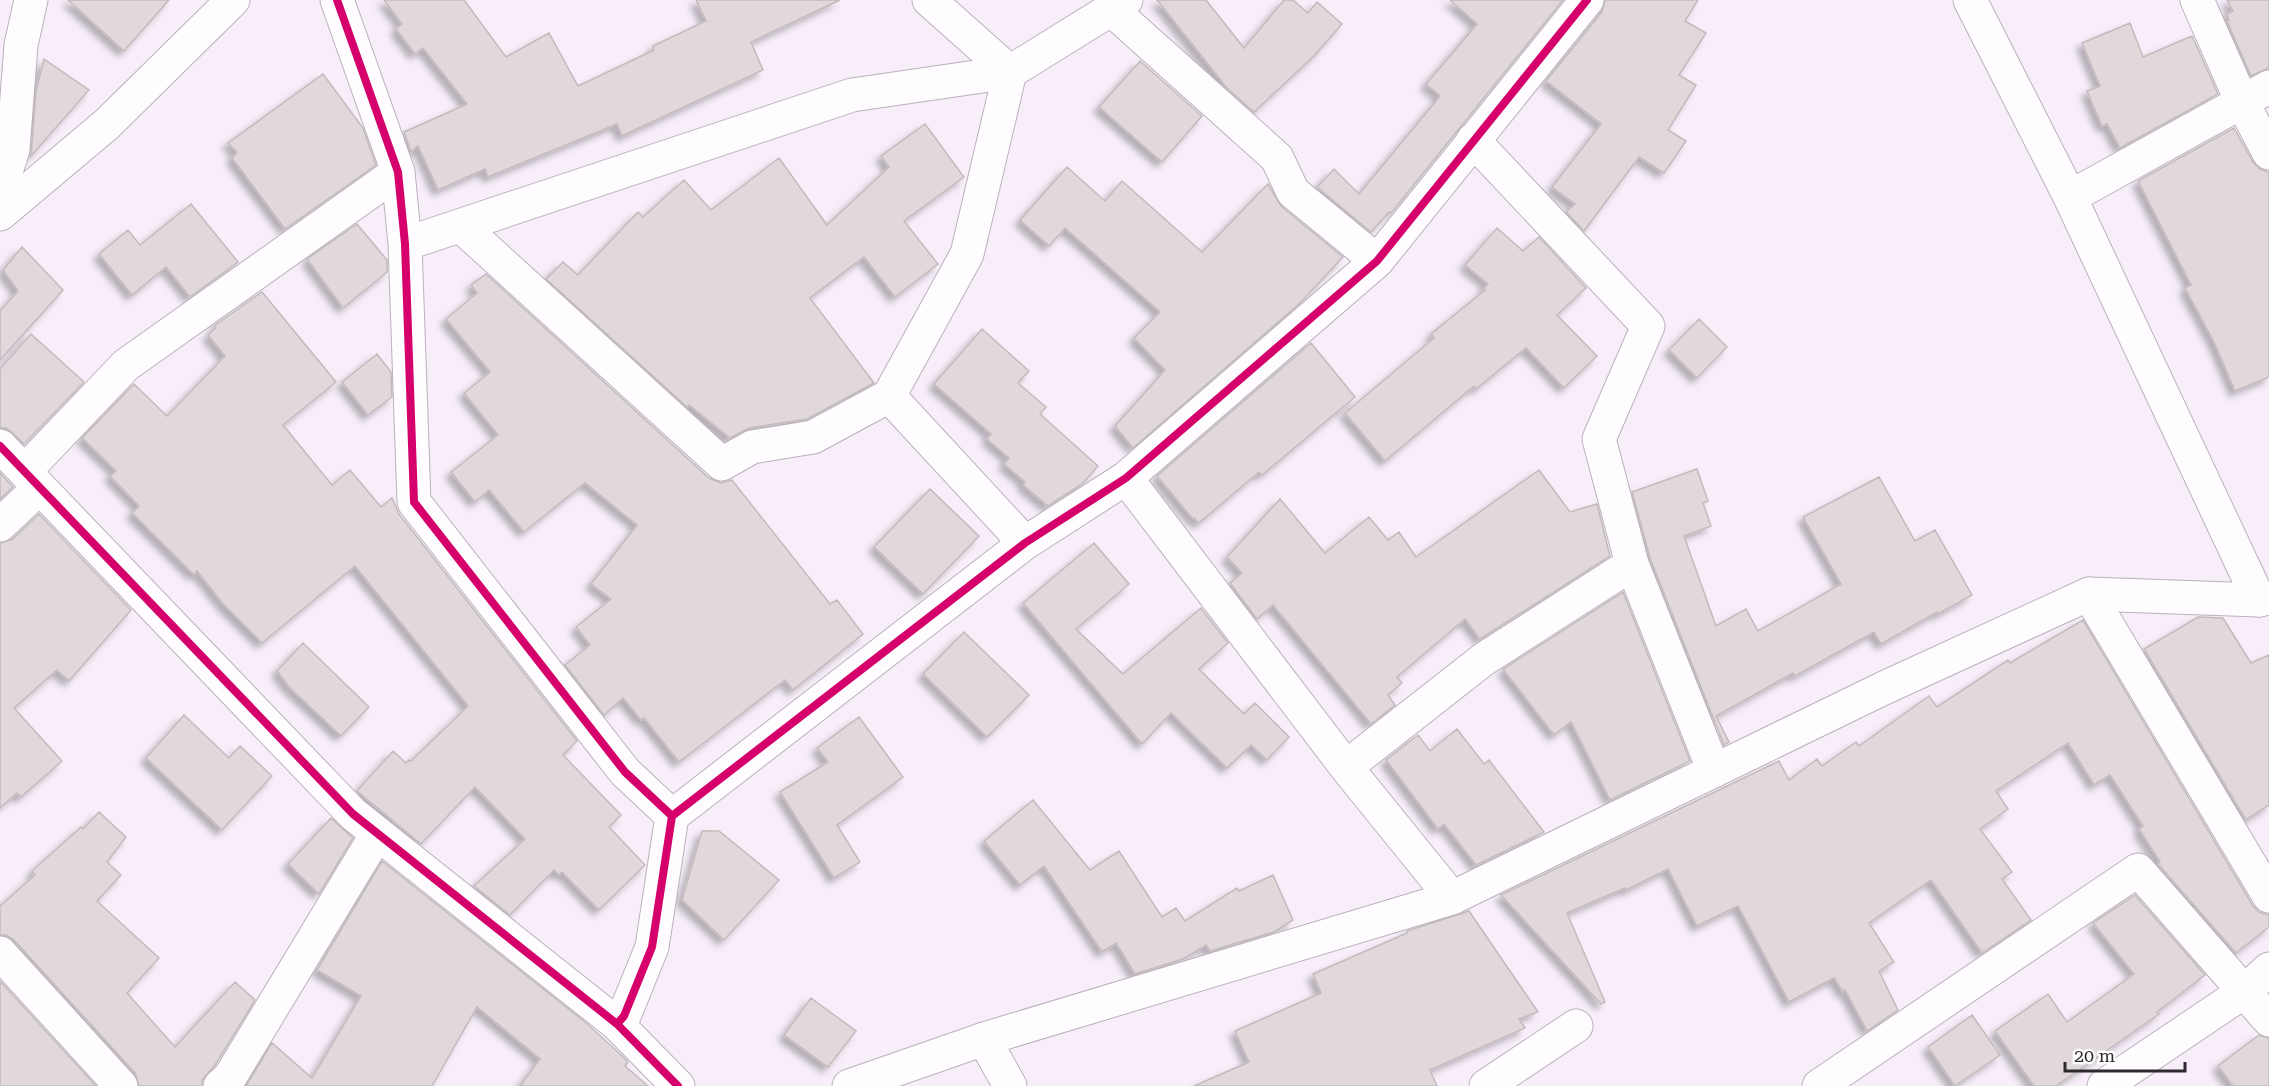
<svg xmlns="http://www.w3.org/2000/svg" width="2269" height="1086" font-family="'Roboto Serif',serif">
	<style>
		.building { fill: #e1d8db; stroke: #c3babd; stroke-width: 1.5; filter: url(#shadow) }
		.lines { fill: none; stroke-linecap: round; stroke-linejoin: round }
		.minor-casing { stroke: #b9b2ba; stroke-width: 35 }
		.major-casing { stroke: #b9b2ba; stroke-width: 35 }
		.minor { stroke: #fefcfe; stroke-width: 33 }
		.major { stroke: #fefcfe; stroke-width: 33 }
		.cycleway-casing { stroke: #fdfdfd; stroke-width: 11 }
		.cycleway { stroke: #d6006c; stroke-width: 8 }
	</style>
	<defs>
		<filter id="shadow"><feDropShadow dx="-5.5" dy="5.5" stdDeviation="3" flood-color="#0004"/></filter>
	</defs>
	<rect width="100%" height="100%" fill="#f7eef9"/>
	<path class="building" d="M 68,0 L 169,0 L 124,51 Z
		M 384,0 L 464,0 L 506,57 L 549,33 L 578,86 L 654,50 L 653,46 L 706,21 L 696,0 L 840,0 L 751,42 L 763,70 L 622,136 L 617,124 L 488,177 L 485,169 L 438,190 L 418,146 L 411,152 L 404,132 L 467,104 L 423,48 L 415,54 L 396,29 L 402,24 Z
		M 1157,0 L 1206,0 L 1244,48 L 1284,0 L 1293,0 L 1308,13 L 1317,2 L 1342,24 L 1314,56 L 1254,112 L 1227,88 Z
		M 1450,0 L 1563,0 L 1391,213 L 1389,212 L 1371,232 L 1317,187 L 1334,169 L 1359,194 L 1440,96 L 1426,84 L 1477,24 Z
		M 1605,0 L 1698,0 L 1685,21 L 1706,33 L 1679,75 L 1696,85 L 1668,130 L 1686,141 L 1664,173 L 1639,157 L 1584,231 L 1566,212 L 1575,204 L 1552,187 L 1601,124 L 1546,81 L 1602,12 Z
		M 2227,0 L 2269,0 L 2269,68 L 2251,76 L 2227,21 L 2229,20 L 2227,14 L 2233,11 Z
		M 2130,23 L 2143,57 L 2192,36 L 2218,94 L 2120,148 L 2107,124 L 2102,126 L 2087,91 L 2100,86 L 2082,43 Z
		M 44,59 L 89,90 L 31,156 L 36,91 Z
		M 1140,61 L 1202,116 L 1162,162 L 1099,107 Z
		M 323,74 L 363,128 L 376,165 L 285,229 L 232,158 L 237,152 L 228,143 Z
		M 925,124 L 964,177 L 904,221 L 938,264 L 895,297 L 864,257 L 810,298 L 874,383 L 807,419 L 749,428 L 730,438 L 689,405 L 687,407 L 546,279 L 563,262 L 578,275 L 638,212 L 643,217 L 684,180 L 711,210 L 779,158 L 827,225 L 889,167 L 881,156 Z
		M 2234,128 L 2253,162 L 2260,169 L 2269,172 L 2269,377 L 2235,391 L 2214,342 L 2185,288 L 2191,285 L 2138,181 Z
		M 1067,167 L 1105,201 L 1122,181 L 1202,252 L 1268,184 L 1281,206 L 1343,257 L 1300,303 L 1133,448 L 1115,426 L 1165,370 L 1134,338 L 1160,312 L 1065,228 L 1049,246 L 1020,220 Z
		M 191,204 L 238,262 L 190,297 L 166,267 L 132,295 L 99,254 L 128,230 L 140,245 Z
		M 357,224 L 387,260 L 387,272 L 343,308 L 307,259 Z
		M 1497,228 L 1523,251 L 1539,237 L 1586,288 L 1557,315 L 1597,356 L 1564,388 L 1526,348 L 1476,389 L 1474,386 L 1385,461 L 1345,413 L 1434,338 L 1431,334 L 1485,290 L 1483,289 L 1488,284 L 1465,265 Z
		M 22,247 L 63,290 L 0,360 L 0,311 L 18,291 L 3,270 Z
		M 486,274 L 709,478 L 721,483 L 732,480 L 830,604 L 837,600 L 863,634 L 793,690 L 785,680 L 679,762 L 644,718 L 641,720 L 623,698 L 604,715 L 565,665 L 590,645 L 576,627 L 611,599 L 591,584 L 637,525 L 585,483 L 524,532 L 489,490 L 475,502 L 451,472 L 498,435 L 464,393 L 490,372 L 446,319 L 477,293 L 471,285 Z
		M 262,292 L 336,382 L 283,425 L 332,485 L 350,470 L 381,507 L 392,498 L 399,514 L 577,741 L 563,755 L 621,815 L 609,827 L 645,865 L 599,910 L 562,872 L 559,875 L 554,870 L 510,915 L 474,886 L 525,839 L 475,787 L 421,844 L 357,791 L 393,751 L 406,763 L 409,760 L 411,761 L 468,706 L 355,566 L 262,643 L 223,604 L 197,571 L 194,575 L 132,513 L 139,506 L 110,476 L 116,471 L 82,438 L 134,384 L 167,416 L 225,356 L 208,335 L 216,328 L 214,326 Z
		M 1699,319 L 1727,347 L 1697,378 L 1669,350 Z
		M 982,329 L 1029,371 L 1018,383 L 1046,407 L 1040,414 L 1098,466 L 1082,484 L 1048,506 L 1023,485 L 1025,482 L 1004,464 L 1009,458 L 987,439 L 991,434 L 934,384 Z
		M 31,334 L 84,382 L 24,444 L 13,433 L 6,428 L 0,428 L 0,369 Z
		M 1311,343 L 1355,397 L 1262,475 L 1259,472 L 1199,523 L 1194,518 L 1193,519 L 1157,476 Z
		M 377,354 L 391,372 L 392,397 L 368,415 L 342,382 Z
		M 1697,469 L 1708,501 L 1703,503 L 1711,526 L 1684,536 L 1716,626 L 1746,609 L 1758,631 L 1841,584 L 1803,517 L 1879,477 L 1915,541 L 1935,530 L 1972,595 L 1938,614 L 1937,612 L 1881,644 L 1874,632 L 1795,676 L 1793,673 L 1716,716 L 1729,742 L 1724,745 L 1650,558 L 1632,492 Z
		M 1539,470 L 1570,512 L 1597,504 L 1610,556 L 1480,639 L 1465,619 L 1397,677 L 1402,683 L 1388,695 L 1395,705 L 1371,724 L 1273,605 L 1257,619 L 1230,583 L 1242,573 L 1227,557 L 1280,499 L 1325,553 L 1369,517 L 1388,540 L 1399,532 L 1416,557 Z
		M 0,473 L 13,487 L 0,499 Z
		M 930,489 L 979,536 L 923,594 L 874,547 Z
		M 39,514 L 131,610 L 69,681 L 57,670 L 14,708 L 62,761 L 21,797 L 17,793 L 0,808 L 0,543 L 13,539 Z
		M 1094,543 L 1129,584 L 1076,629 L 1123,674 L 1201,608 L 1228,643 L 1199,669 L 1244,714 L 1255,703 L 1289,737 L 1267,760 L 1251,745 L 1227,768 L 1171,713 L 1142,744 L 1023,603 Z
		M 1623,592 L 1690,761 L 1610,800 L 1571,722 L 1554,735 L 1503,669 Z
		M 2198,617 L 2223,618 L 2251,663 L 2269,655 L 2269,805 L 2246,820 L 2144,649 Z
		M 2083,620 L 2253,906 L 2259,912 L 2269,915 L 2269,927 L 2236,953 L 2158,864 L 2160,862 L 2139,829 L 2143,826 L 2110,775 L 2094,785 L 2068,743 L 1996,791 L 2008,809 L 1980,829 L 2012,872 L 2002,879 L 2031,920 L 1982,953 L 1931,880 L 1869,923 L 1894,962 L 1879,971 L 1898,1010 L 1867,1031 L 1845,990 L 1843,992 L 1834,978 L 1789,1002 L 1738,906 L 1697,926 L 1668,869 L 1626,890 L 1625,888 L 1567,913 L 1605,1002 L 1601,1004 L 1501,895 L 1779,761 L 1789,780 L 1817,759 L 1822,766 L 1856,742 L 1859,746 L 1929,696 L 1937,707 L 2008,660 L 2010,663 Z
		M 964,632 L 1029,695 L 987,737 L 923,674 Z
		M 303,643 L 369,707 L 341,736 L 289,687 L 277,671 Z
		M 184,715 L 229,758 L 240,746 L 272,776 L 222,830 L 146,758 Z
		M 859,717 L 903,777 L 837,825 L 860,862 L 834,878 L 780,792 L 828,762 L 817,748 Z
		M 1457,729 L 1484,764 L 1489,760 L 1544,832 L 1476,865 L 1444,824 L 1438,829 L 1386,760 L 1418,735 L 1430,751 Z
		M 1033,800 L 1090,870 L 1119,851 L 1162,917 L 1176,908 L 1185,921 L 1237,888 L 1239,891 L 1273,875 L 1293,920 L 1274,932 L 1210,951 L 1206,945 L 1183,959 L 1135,974 L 1116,943 L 1102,952 L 1044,866 L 1020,885 L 984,841 Z
		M 99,812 L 126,837 L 107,862 L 121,875 L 97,901 L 159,958 L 127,993 L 175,1047 L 235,982 L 255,1000 L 215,1065 L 202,1080 L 202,1086 L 139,1086 L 135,1073 L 14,940 L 6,935 L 0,935 L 0,906 L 35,875 L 32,871 L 81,827 L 83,829 Z
		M 331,818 L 353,838 L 319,894 L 288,864 Z
		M 702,831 L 719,831 L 779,880 L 724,940 L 682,900 Z
		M 382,861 L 585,1022 L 620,1054 L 628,1062 L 625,1066 L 648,1086 L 520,1086 L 540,1059 L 477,1007 L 432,1086 L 246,1086 L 272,1043 L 312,1078 L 361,996 L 317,970 Z
		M 2135,895 L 2205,975 L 2157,1012 L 2159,1014 L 2056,1086 L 2034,1086 L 1995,1031 L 2048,994 L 2067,1022 L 2134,974 L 2093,923 Z
		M 1469,911 L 1538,1012 L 1519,1019 L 1525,1028 L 1430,1070 L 1437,1086 L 1194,1086 L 1249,1062 L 1235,1031 L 1321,993 L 1313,974 L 1407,933 L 1407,931 Z
		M 0,981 L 96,1086 L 0,1086 Z
		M 811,998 L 856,1031 L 828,1067 L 784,1035 Z
		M 1972,1015 L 2000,1055 L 1955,1086 L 1928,1047 Z
		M 2259,1035 L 2269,1038 L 2269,1086 L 2233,1086 L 2218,1066 Z"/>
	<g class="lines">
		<defs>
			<path id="minor" d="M 337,0 L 398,172 L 405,244 L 414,502 L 625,772 L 672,816
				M 929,0 L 1010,72 L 967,254 L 889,396 L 1025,543
				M 1970,0 L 2070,197 L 2259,600
				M 2197,0 L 2242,102 L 2269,153
				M 1112,10 L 1277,158 L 1293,192 L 1377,261
				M 1473,140 L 1648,326 L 1599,439 L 1632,564 L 1714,771
				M 0,191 L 13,149 L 21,45 L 31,0
				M 2070,197 L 2269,87
				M 0,214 L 107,124 L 233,0
				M 461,226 L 722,464 L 752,447 L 813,437 L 889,396
				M 405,244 L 852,95 L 1010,72 L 1126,0
				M 0,446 L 353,814 L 617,1024 L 678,1086
				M 25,471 L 126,365 L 398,172
				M 1126,478 L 1346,767 L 1452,898
				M 0,525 L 39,488
				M 2089,594 L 2269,896
				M 1346,767 L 1484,659 L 1632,564
				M 0,953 L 121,1086
				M 617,1024 L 624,1016 L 652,947 L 672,816 L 1025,543 L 1126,478 L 1377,261 L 1587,0
				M 984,1039 L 1010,1086
				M 220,1086 L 230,1077 L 377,834
				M 1486,1086 L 1576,1026
				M 1819,1086 L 2138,870 L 2269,1020
				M 2104,1086 L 2245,991 L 2269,969"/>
			<path id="major" d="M 849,1086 L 984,1039 L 1452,898 L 1884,688 L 2089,594 L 2259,600 L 2269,598"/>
		</defs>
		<use href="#minor" class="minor-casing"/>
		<use href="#major" class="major-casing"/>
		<use href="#minor" class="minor"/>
		<use href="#major" class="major"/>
		<defs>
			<path id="cycleway" d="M 337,0 L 398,172 L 405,244 L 414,502 L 625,772 L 672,816
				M 0,446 L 353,814 L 617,1024 L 678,1086
				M 617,1024 L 624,1016 L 652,947 L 672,816 L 1025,543 L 1126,478 L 1377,261 L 1587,0"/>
		</defs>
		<use href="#cycleway" class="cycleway-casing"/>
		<use href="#cycleway" class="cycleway"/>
	</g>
	<path d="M2065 1062v9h120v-9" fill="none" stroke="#2e282f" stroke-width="3"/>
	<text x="2074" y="1062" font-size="18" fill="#2e282f" stroke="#fdfdfd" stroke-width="4.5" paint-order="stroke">20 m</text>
</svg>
